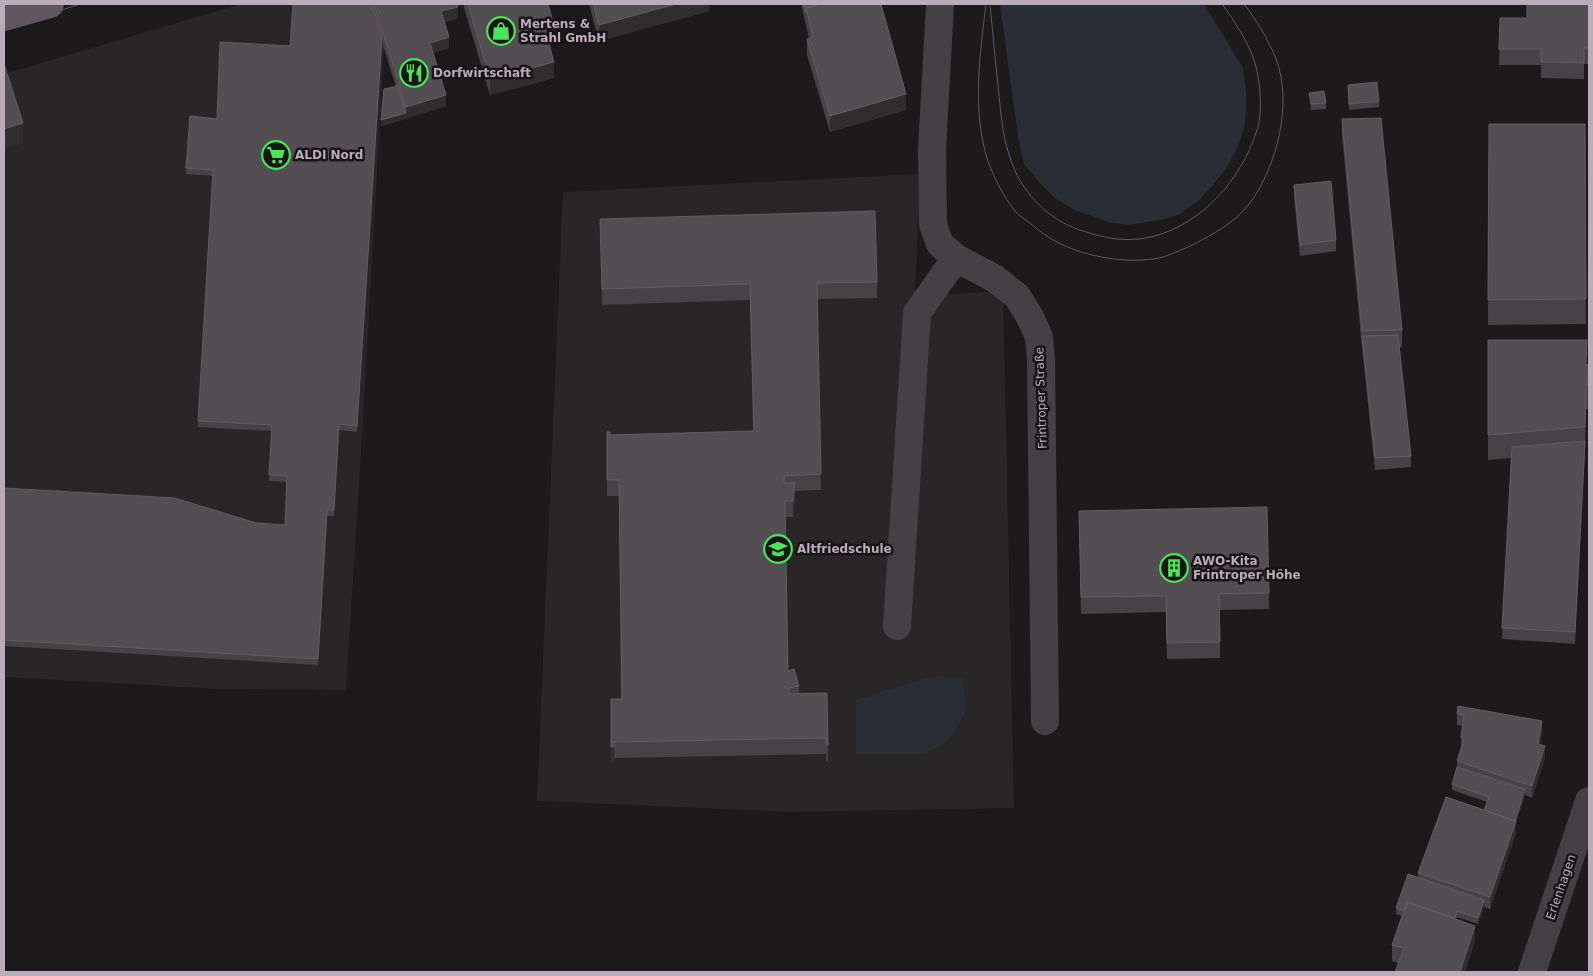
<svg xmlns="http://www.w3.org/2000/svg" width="1593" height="976" font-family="'DejaVu Sans',sans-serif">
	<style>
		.built { fill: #292627 }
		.green { fill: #2a2d34 }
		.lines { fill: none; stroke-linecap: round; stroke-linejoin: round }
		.minor { stroke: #454044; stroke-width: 28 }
		.major { stroke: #5f575d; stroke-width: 28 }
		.tram { stroke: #5f585e; stroke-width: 1 }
		.wall { fill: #474245 }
		.shaded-wall { fill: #302d2f }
		.building { fill: #534e51; stroke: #635c61 }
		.labels { text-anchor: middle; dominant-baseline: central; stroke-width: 5; stroke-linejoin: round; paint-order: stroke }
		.poi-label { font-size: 12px; font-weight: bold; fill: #baadb8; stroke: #171516; text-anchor: start }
		.street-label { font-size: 12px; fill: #baadb8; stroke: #171516 }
	</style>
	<rect width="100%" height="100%" fill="#1c1a1b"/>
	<path class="built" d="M 241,4 L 369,4 L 384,49 L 362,436 L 346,690 L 218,689 L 4,677 L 4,74 Z
		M 920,174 L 915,296 L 1003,291 L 1014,808 L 790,812 L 537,801 L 563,192 Z"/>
	<path class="green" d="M 1000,4 L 1204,4 L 1243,68 L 1246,92 L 1246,112 L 1244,128 L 1238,147 L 1227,167 L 1213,185 L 1199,200 L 1180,214 L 1166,219 L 1128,225 L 1109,222 L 1077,211 L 1056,199 L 1040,183 L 1024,164 L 1018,137 Z
		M 938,676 L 963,678 C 964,689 966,702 964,714 C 963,718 961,721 959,724 C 950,741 937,751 919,754 L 856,754 L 856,700 L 922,679 Z"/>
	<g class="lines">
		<path class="minor" d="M 940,4 L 932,150 L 933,225 L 940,244 L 956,258 L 994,278 L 1017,296 L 1030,317 L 1039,337 L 1041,359 L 1045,721
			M 897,626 L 917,313 L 956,258
			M 1532,972 L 1589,801"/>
		<path class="major" d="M 4,17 L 50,4"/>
		<path class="tram" d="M 986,4 C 980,54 972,108 987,158 C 992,174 1004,198 1015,211 C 1019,216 1025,219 1030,223 C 1039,231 1050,239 1061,244 C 1088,257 1124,263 1153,259 C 1166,258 1191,246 1202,240 C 1219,231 1238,219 1250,203 C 1277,166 1293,103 1276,59 C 1268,39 1257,21 1244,4
			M 4,6 L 11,4
			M 990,6 C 993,33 995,59 998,85 C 1001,116 1003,145 1016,173 C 1029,200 1055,223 1083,231 C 1104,238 1124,242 1146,238 C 1195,229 1236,186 1253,141 C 1255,135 1258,129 1259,123 C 1262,104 1260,81 1255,63 C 1248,41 1235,22 1222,4
			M 4,29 L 80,4"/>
	</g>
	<path class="wall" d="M 293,4 L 457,4 L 458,18 L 445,22 L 449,48 L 433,53 L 446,106 L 381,126 L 396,87 L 382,42 L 357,432 L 339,430 L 334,516 L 327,516 L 318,665 L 4,646 L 4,488 L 256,523 L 285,525 L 287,482 L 269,481 L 272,431 L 198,427 L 213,176 L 186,174 L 186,168 L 217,119 L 290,46 Z
		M 463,4 L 548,4 L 554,42 L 549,43 L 554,78 L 490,95 Z
		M 589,4 L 709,4 L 709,11 L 599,41 Z
		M 801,4 L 881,4 L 906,110 L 830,132 L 807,55 L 807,39 L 809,38 Z
		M 1589,4 L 1589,64 L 1584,64 L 1584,79 L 1541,78 L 1541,65 L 1499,65 L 1500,18 L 1527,18 Z
		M 1348,85 L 1379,101 L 1379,107 L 1349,110 Z
		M 1309,93 L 1326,103 L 1326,109 L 1311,110 Z
		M 1342,119 L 1402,330 L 1402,347 L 1399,347 L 1411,456 L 1411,467 L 1375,470 L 1362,347 L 1342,135 Z
		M 1489,124 L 1585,124 L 1586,324 L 1488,325 Z
		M 1294,185 L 1336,240 L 1336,251 L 1300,256 L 1294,197 Z
		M 600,219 L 877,282 L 877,298 L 817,299 L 821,490 L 795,491 L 795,499 L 793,517 L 785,517 L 788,671 L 799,686 L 799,694 L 827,693 L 828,761 L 826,761 L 826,754 L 614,758 L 614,762 L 611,763 L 611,699 L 621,699 L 619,496 L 607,496 L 607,432 L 610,435 L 753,431 L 750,300 L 602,305 Z
		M 1488,340 L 1589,365 L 1589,409 L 1586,409 L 1585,452 L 1575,644 L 1502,639 L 1511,458 L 1488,460 Z
		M 1079,511 L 1269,593 L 1269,609 L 1220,610 L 1220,658 L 1167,659 L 1166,612 L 1081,614 Z
		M 1458,706 L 1542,732 L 1540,745 L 1545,758 L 1532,798 L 1525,795 L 1516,822 L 1516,833 L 1490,909 L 1484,907 L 1478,924 L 1457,917 L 1456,919 L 1475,942 L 1399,963 L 1392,961 L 1392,945 L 1402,916 L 1396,914 L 1396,908 L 1418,878 L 1418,873 L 1484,810 L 1487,802 L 1452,790 L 1452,784 L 1457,767 L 1457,761 L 1461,749 L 1461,737 L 1462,726 L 1457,725 L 1457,714 Z"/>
	<path class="shaded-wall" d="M 676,4 L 709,4 L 709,11 L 599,41 L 599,25 Z
		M 458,7 L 458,18 L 441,23 L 441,11 Z
		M 554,26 L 554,42 L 545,45 L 545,29 Z
		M 449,37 L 449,48 L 430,54 L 430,43 Z
		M 554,62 L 554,78 L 490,95 L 490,79 Z
		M 906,94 L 906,110 L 830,132 L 830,116 Z
		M 446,95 L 446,106 L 406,119 L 406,107 Z
		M 406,113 L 406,119 L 381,126 L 381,120 Z
		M 23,123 L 23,143 L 4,149 L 4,129 Z
		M 1586,384 L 1585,452 L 1575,644 L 1585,441 Z
		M 795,483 L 795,499 L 793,517 L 793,501 Z
		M 1542,721 L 1542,732 L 1538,755 L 1538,744 Z
		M 614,746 L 614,762 L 611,763 L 611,747 Z
		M 1545,746 L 1545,758 L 1532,798 L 1532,786 Z
		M 1525,789 L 1525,795 L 1516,822 L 1516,833 L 1490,909 L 1490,897 Z
		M 1484,900 L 1484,906 L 1478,924 L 1478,918 Z
		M 1475,926 L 1475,942 L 1465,972 L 1460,972 Z"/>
	<path class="building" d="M 293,4 L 372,4 L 382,36 L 357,426 L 339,424 L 334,510 L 327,510 L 318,659 L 4,640 L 4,488 L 175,498 L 256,523 L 285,525 L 287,476 L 269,475 L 272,425 L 198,421 L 213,170 L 186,168 L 190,116 L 217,119 L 220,42 L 290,46 Z
		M 374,4 L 457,4 L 458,7 L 441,11 L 449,37 L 430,43 L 446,95 L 406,107 Z
		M 468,4 L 548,4 L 554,26 L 545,29 L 554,62 L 490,79 Z
		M 593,4 L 676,4 L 599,25 Z
		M 804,4 L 821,4 L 806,8 L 806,13 Z
		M 821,4 L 881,4 L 906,94 L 830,116 L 807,39 L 813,37 L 806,8 Z
		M 1527,4 L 1589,4 L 1589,48 L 1584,48 L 1584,63 L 1541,62 L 1541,49 L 1499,49 L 1500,18 L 1527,18 Z
		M 4,64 L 23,123 L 4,129 Z
		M 1377,82 L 1379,101 L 1349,104 L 1348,85 Z
		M 398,86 L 406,113 L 381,120 L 384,89 Z
		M 1324,91 L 1326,103 L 1311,104 L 1309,93 Z
		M 1381,118 L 1402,330 L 1362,331 L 1342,119 Z
		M 1489,124 L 1585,124 L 1586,299 L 1488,300 Z
		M 1331,181 L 1336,240 L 1300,245 L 1294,185 Z
		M 875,211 L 877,282 L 817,283 L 821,474 L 784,476 L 784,483 L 795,483 L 793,501 L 785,501 L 788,671 L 794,669 L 799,686 L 789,688 L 789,694 L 827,693 L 828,745 L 826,745 L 826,738 L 614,742 L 614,746 L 611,747 L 611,699 L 622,699 L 619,480 L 607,480 L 607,432 L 610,432 L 610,435 L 754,431 L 750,284 L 602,289 L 600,219 Z
		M 1398,335 L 1411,456 L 1375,458 L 1362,336 Z
		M 1488,340 L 1587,340 L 1586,365 L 1589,365 L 1589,384 L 1586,384 L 1585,427 L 1488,435 Z
		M 1585,441 L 1575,632 L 1502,628 L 1512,447 Z
		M 1267,507 L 1269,593 L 1219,594 L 1220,642 L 1167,643 L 1166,596 L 1081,597 L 1079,511 Z
		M 1458,706 L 1542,721 L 1538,744 L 1545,746 L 1532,786 L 1457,761 L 1464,739 L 1461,737 L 1464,715 L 1457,714 Z
		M 1457,767 L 1525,789 L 1515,821 L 1484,810 L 1489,797 L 1452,784 Z
		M 1446,797 L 1516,821 L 1490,897 L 1418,873 Z
		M 1408,874 L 1484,900 L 1478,918 L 1457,911 L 1455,918 L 1407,902 L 1404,911 L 1396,908 Z
		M 1407,902 L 1475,926 L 1460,972 L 1395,972 L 1404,948 L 1392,945 Z"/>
	<defs>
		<symbol id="shop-ring" viewBox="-11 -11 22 22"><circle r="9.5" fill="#171516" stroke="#48e659" stroke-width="1.5"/><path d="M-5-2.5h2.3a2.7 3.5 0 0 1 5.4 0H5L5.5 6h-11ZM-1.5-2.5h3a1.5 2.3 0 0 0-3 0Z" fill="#48e659"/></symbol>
		<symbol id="restaurant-ring" viewBox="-11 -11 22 22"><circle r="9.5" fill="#171516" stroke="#48e659" stroke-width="1.5"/><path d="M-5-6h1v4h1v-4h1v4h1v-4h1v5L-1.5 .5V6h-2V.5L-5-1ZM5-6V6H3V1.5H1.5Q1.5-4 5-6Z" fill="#48e659"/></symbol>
		<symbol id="supermarket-ring" viewBox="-11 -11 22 22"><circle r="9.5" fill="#171516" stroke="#48e659" stroke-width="1.5"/><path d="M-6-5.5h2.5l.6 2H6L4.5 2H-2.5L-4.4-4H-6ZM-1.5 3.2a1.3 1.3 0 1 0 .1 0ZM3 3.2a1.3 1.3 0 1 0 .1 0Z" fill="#48e659"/></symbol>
		<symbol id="school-ring" viewBox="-11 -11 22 22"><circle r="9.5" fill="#171516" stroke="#48e659" stroke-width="1.5"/><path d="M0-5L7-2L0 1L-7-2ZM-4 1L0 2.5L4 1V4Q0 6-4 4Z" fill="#48e659"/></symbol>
		<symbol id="building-ring" viewBox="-11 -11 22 22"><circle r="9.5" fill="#171516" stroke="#48e659" stroke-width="1.5"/><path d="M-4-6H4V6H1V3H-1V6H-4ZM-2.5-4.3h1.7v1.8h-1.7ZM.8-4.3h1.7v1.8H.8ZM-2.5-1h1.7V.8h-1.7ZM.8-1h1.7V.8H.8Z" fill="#48e659"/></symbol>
	</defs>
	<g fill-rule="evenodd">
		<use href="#shop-ring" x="485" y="15" width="32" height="32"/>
		<use href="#restaurant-ring" x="398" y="57" width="32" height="32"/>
		<use href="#supermarket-ring" x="260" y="139" width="32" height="32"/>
		<use href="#school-ring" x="762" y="533" width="32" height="32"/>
		<use href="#building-ring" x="1158" y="552" width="32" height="32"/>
	</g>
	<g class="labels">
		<g class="poi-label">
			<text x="520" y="24">Mertens &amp;<tspan x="520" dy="14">Strahl GmbH</tspan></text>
			<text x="433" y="73">Dorfwirtschaft</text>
			<text x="295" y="155">ALDI Nord</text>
			<text x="797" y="549">Altfriedschule</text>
			<text x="1193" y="561">AWO-Kita<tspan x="1193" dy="14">Frintroper Höhe</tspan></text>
		</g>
		<g class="street-label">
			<text transform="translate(1041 398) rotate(-92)">Frintroper Straße</text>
			<text transform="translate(1561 887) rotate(-71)">Erlenhagen</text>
		</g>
	</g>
	<rect width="1593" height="976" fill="none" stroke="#baadb8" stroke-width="10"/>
</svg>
